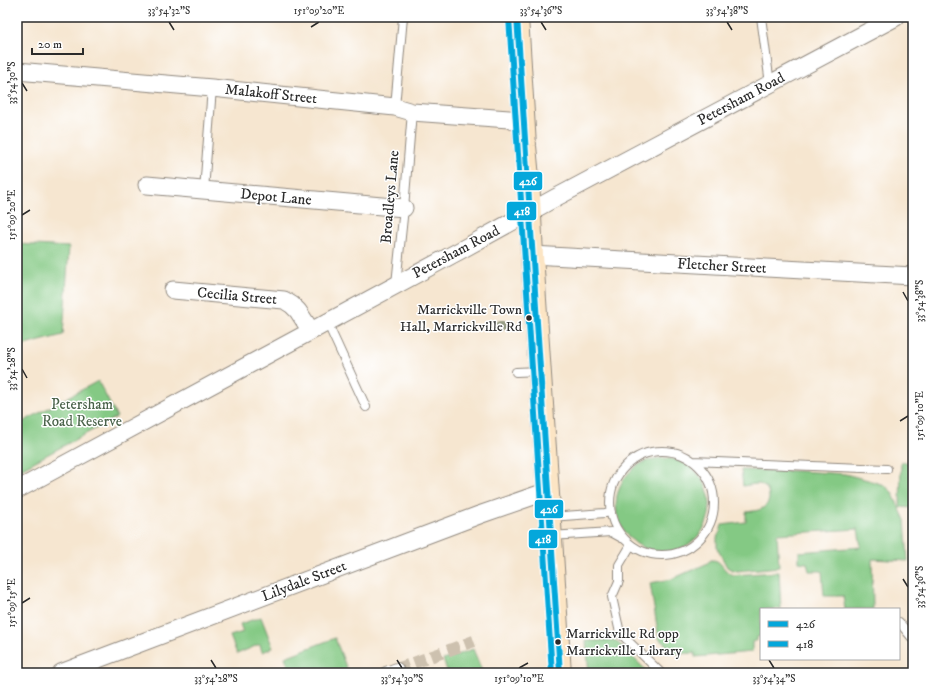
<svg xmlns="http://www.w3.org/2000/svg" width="930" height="690" font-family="'IM FELL DW Pica',serif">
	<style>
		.green { fill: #84c984; stroke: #587a58 }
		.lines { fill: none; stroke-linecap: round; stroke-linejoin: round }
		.pedestrian-tunnel { stroke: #cdc1af; stroke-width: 12; stroke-dasharray: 12 6; stroke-linecap: butt }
		.service-casing { stroke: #90887e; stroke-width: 10 }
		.pedestrian-casing { stroke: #90887e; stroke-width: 14 }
		.minor-casing { stroke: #90887e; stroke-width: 19 }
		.secondary-casing { stroke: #90887e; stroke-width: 24 }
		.service { stroke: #fff; stroke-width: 8 }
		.pedestrian { stroke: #fff; stroke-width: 12 }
		.minor { stroke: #fff; stroke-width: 17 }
		.secondary { stroke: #fce5c4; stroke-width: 22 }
		.bus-1-casing { stroke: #fff; stroke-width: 9 }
		.bus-2-casing { stroke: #fff; stroke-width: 9 }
		.bus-1 { stroke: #04a7db; stroke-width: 6 }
		.bus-2 { stroke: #04a7db; stroke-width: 6 }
		.tree { fill: #979d86 }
		.ticks { fill: none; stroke: #2b2b2b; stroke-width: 1.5 }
		.bus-dot { fill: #2b2b2b; stroke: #fff; stroke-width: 1.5 }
		.labels { text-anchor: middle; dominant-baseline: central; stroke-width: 3; stroke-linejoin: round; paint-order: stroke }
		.bus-label { font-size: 14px; fill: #2b2b2b; stroke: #fff; text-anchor: end }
		.street-label { font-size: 15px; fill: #2b2b2b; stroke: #fff }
		.park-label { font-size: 15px; fill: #4a624a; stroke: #fff }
		.line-badge { stroke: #fff; stroke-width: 1.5 }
		.badge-label { font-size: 11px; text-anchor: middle; font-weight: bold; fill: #fff }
		.neatline { fill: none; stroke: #2b2b2b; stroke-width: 1.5 }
		.ticks-label { font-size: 10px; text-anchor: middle; fill: #2b2b2b }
	</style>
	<rect width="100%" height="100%" fill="#fff"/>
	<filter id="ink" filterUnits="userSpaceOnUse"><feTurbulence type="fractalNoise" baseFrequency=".025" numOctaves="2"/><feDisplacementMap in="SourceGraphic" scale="8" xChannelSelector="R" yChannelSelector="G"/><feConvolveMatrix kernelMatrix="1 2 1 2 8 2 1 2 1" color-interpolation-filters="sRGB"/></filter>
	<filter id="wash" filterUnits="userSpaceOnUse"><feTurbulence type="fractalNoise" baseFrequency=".012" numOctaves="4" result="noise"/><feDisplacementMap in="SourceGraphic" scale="16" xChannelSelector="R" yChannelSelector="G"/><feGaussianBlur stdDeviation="0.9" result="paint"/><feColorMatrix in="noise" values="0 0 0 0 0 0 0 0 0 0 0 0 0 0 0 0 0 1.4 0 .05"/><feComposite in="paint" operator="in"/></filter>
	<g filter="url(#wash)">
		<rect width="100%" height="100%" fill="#f6e6d0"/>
		<path class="green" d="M 17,244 L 69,247 L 63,335 L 17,347 Z
			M 98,381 L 117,417 L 17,471 L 17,425 Z
			M616 505a47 47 0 1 1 94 0a47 47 0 1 1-94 0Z
			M 901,462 L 913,463 L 913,508 L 900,507 Z
			M 741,470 L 800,471 L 845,474 L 868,480 L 884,485 L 892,492 L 905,520 L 908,561 L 872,559 L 873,609 L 845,609 L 843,596 L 824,596 L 822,571 L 809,571 L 807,563 L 799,562 L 799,552 L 861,547 L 858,529 L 777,534 L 779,567 L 737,571 L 730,569 L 727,567 L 717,548 L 717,537 L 720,532 L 722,525 L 746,522 L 746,512 C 752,511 760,511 764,507 C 773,501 769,486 759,484 C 754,484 748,485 743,486 Z
			M 711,560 C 722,559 722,571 733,575 L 779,572 L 781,609 L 761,609 L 761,636 L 757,637 L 757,640 L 752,642 L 752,652 L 695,657 L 695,653 L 677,654 L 659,639 L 650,583 L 672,579 L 706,564 Z
			M 261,617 L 273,648 L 262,652 L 260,644 L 237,654 L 230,636 L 243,632 L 240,624 Z
			M 335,638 L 348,672 L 345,673 L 291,673 L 285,657 Z
			M 615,640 L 649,673 L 589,673 L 586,641 Z
			M 473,649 L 483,673 L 448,673 L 443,660 Z"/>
	</g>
	<g filter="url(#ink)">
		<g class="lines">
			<path class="pedestrian-tunnel" d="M 397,669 L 474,641"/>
			<defs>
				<path id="service" d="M 761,17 L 770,84
					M 395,107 L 403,17
					M 204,190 L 212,88
					M 396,284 L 404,208 L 412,112
					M 327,322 L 366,407
					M 516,372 L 539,371
					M610 503a52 52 0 1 1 104 0a52 52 0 1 1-104 0Z
					M 693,461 L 887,469
					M 550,517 L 605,513 L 611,512
					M 551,536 L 611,532 L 622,538
					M 631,545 L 619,565 L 619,581 L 612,597 L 620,633 L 660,672 L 660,673
					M 899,622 L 913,639"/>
				<path id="pedestrian" d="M 386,673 L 397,669"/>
				<path id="minor" d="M 17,71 L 212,88 L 395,107 L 412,112 L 509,119 L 524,125
					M 147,185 L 404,208
					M 532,255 L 913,276
					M 173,290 L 284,300 L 292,305 L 298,311 L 311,331
					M 17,490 L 461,250 L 555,198 L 896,17
					M 61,673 L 479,515 L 548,491"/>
				<path id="secondary" d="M 517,17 L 525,146 L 528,178 L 532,255 L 560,673"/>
			</defs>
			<use href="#service" class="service-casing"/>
			<use href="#pedestrian" class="pedestrian-casing"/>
			<use href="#minor" class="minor-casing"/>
			<use href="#secondary" class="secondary-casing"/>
			<use href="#service" class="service"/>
			<use href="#pedestrian" class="pedestrian"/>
			<use href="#minor" class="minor"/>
			<use href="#secondary" class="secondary"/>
			<defs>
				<path id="bus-1" d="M 517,17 L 560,673"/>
				<path id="bus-2" d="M 509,17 L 552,673"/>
			</defs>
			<use href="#bus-1" class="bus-1-casing"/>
			<use href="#bus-2" class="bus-2-casing"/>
			<use href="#bus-1" class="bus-1"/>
			<use href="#bus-2" class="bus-2"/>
		</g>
		<circle class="tree" cx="500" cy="327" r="6"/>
	</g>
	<path class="ticks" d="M 169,22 L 174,30M 541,22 L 546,30M 727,22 L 732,30M 311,27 L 319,22M 22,83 L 27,91M 22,215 L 30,210M 903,292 L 908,301M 22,369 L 27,378M 900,421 L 908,416M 903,579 L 908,587M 22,603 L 30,598M 211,660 L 216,668M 397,660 L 402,668M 769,660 L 774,668M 519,668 L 528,663"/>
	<g class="bus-dot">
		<circle cx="529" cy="318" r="3.5"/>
		<circle cx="558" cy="642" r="3.5"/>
	</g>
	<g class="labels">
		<g class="bus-label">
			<text x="522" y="310">Marrickville Town<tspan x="522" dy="17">Hall, Marrickville Rd</tspan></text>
			<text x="566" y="634" text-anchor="start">Marrickville Rd opp<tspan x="566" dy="17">Marrickville Library</tspan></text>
		</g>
		<g class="street-label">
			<text transform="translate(271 94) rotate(6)">Malakoff Street</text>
			<text transform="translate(741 99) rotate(-28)">Petersham Road</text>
			<text transform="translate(276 197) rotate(5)">Depot Lane</text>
			<text transform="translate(390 197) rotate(-85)">Broadleys Lane</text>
			<text transform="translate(456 252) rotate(-28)">Petersham Road</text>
			<text transform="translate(722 266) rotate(3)">Fletcher Street</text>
			<text transform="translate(237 296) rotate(5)">Cecilia Street</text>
			<text transform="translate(304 581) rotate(-21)">Lilydale Street</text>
		</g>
		<g class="park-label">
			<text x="82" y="404">Petersham<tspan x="82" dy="17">Road Reserve</tspan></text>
		</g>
	</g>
	<g class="line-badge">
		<rect x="513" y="171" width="30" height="20" rx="4" fill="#04a7db"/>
		<rect x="506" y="201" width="31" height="20" rx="4" fill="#04a7db"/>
		<rect x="534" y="499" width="30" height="20" rx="4" fill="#04a7db"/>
		<rect x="528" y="529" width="30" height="20" rx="4" fill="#04a7db"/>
	</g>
	<g class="badge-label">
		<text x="528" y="185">426</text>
		<text x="522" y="215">418</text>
		<text x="549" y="513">426</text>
		<text x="543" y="543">418</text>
	</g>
	<rect width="930" height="690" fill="none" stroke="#fff" stroke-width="44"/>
	<rect x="760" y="608" width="140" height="52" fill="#ffffff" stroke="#aaaaaa"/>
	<rect x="768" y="621" width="20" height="6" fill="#04a7db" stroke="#aaaaaa"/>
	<text x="796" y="628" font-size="12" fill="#2b2b2b">426</text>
	<rect x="768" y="641" width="20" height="6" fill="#04a7db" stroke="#aaaaaa"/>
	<text x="796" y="648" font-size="12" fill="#2b2b2b">418</text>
	<path d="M32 48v6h51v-6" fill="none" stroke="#2b2b2b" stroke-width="2"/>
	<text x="38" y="48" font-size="12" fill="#2b2b2b" stroke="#ffffff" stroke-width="3" paint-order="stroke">20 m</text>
	<rect x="22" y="22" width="886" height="646" class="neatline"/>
	<g class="ticks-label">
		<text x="169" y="14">33°54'32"S</text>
		<text x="319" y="14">151°09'20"E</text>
		<text x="541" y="14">33°54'36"S</text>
		<text x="727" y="14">33°54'38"S</text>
		<text transform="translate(11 83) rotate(-90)" y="4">33°54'30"S</text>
		<text transform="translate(11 215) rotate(-90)" y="4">151°09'20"E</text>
		<text transform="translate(919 301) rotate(-90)" y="4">33°54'38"S</text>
		<text transform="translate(11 369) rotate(-90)" y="4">33°54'28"S</text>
		<text transform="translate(919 416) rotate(-90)" y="4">151°09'10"E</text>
		<text transform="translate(919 587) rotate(-90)" y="4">33°54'36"S</text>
		<text transform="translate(11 603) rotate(-90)" y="4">151°09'15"E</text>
		<text x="216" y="682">33°54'28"S</text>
		<text x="402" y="682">33°54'30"S</text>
		<text x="519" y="682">151°09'10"E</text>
		<text x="774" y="682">33°54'34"S</text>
	</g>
</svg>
